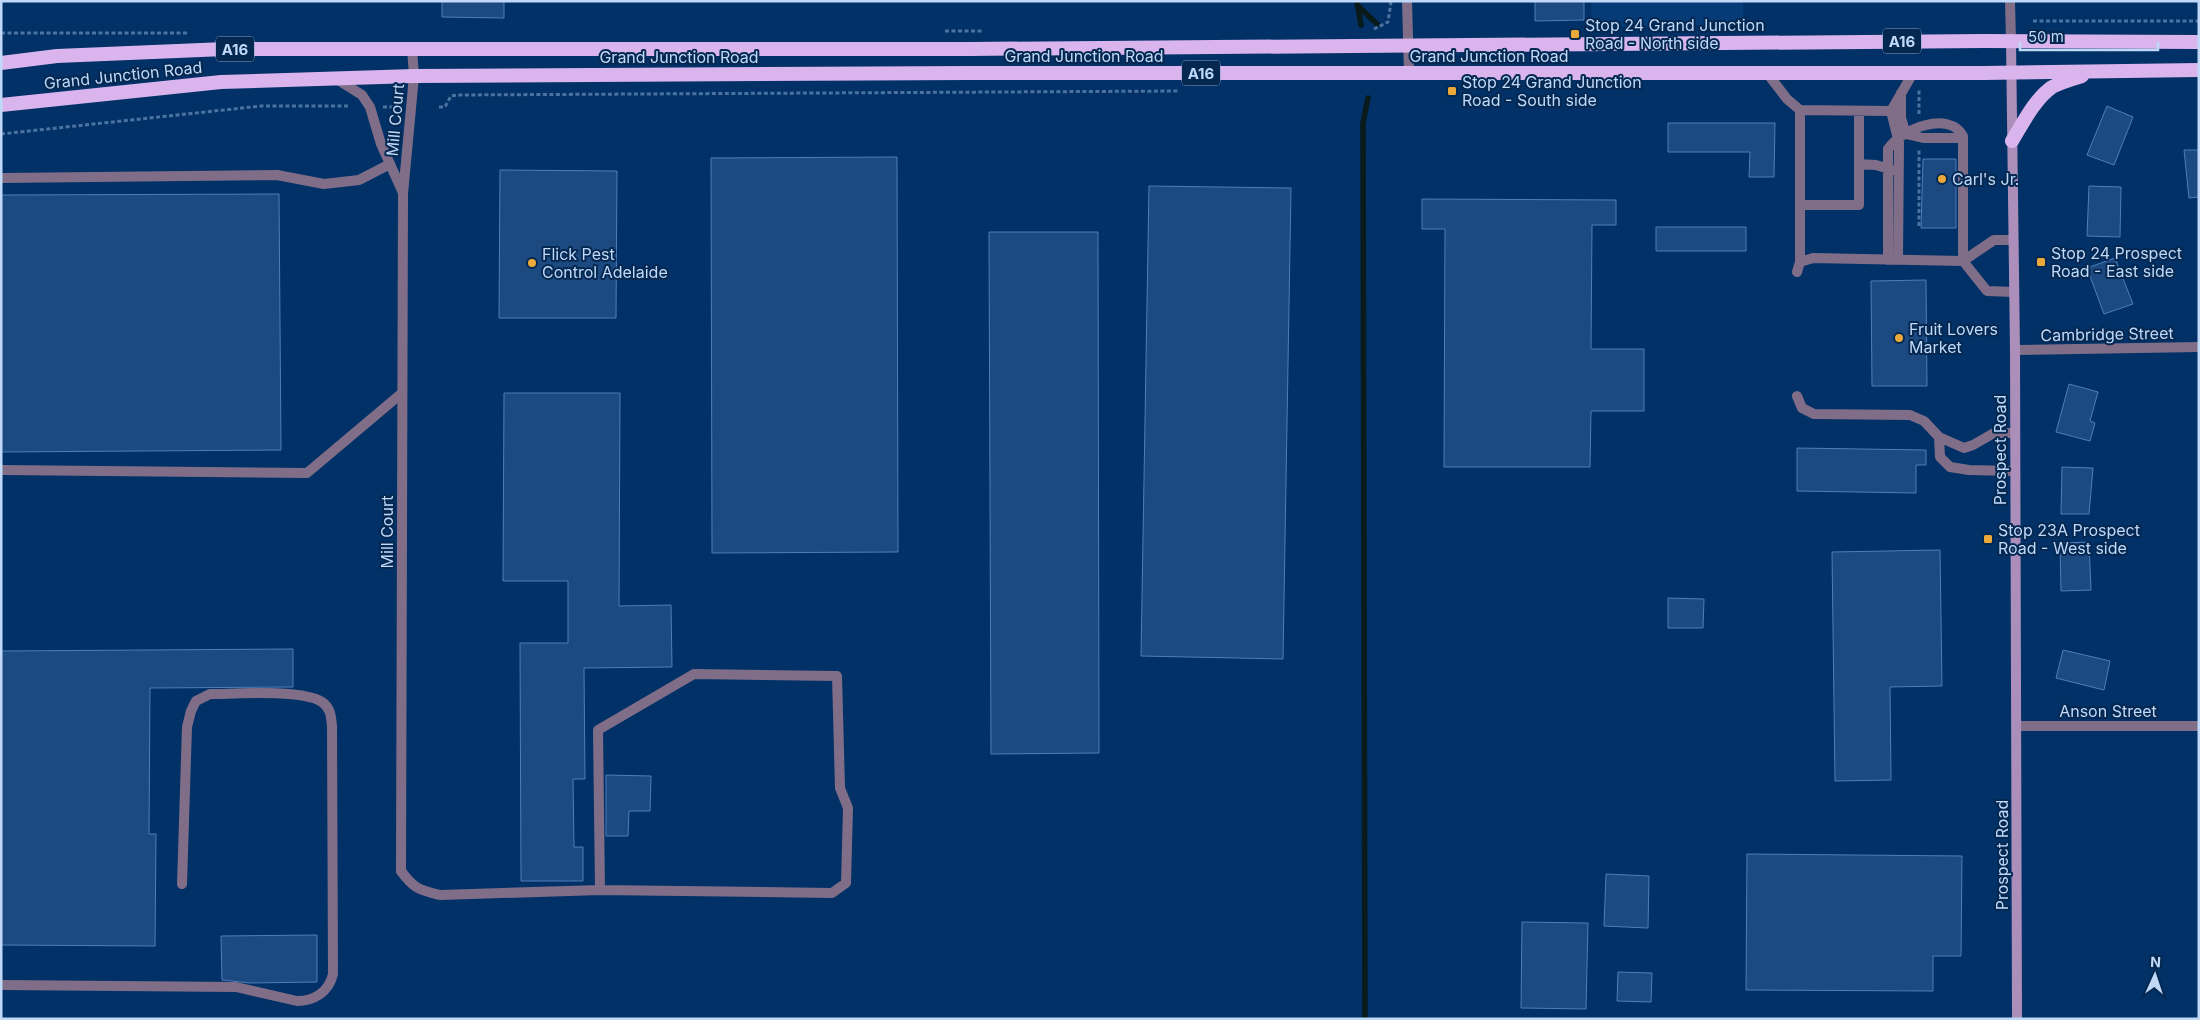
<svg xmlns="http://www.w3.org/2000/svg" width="2200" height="1020" font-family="Inter,sans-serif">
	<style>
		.built { fill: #053c77 }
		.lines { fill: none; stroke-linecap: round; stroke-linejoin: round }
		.stream { stroke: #091a1a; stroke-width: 5.5 }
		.building { fill: #1c4980; stroke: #4f7db9 }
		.path { stroke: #4c73a0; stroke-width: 3; stroke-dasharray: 4 2.5; stroke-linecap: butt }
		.service { stroke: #806e89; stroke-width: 10 }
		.minor { stroke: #806e89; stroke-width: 10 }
		.tertiary { stroke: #806e89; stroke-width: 10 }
		.secondary { stroke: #ac8eba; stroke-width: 10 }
		.trunk { stroke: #dab4ec; stroke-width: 14 }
		.poi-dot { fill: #eca93b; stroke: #052851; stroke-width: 2 }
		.labels { text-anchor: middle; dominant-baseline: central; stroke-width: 4; stroke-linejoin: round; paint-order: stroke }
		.shield { fill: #052851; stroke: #88a4c7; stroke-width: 1 }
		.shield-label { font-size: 15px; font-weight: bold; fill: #c0d9f9 }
		.poi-label { font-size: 16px; fill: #c0d9f9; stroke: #052851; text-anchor: start }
		.street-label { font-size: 16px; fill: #c0d9f9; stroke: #052851 }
	</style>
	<rect width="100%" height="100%" fill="#013166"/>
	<path class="built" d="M 1591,1 L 1743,1 L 1744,24 L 1592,28 Z"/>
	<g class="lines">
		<path class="stream" d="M 1357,1 L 1361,25
			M 1357,5 L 1377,24
			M 1365,1019 L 1363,123 L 1368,98"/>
	</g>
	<path class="building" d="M 442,1 L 504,1 L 504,18 L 442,17 Z
		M 1535,1 L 1584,1 L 1584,20 L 1535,21 Z
		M 2107,106 L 2133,117 L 2114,165 L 2087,155 Z
		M 1668,123 L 1775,123 L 1774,177 L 1749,177 L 1750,152 L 1668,152 Z
		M 2184,150 L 2199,150 L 2199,197 L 2189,198 Z
		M 897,157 L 898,552 L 712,553 L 711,158 Z
		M 1923,159 L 1956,159 L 1956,228 L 1921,228 Z
		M 500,170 L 617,171 L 616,318 L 499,318 Z
		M 1149,186 L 1291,188 L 1283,659 L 1141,656 Z
		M 2089,186 L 2121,187 L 2120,237 L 2087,236 Z
		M 279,194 L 281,450 L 1,452 L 1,195 Z
		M 1422,199 L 1616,200 L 1616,225 L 1592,225 L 1591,349 L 1644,349 L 1644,411 L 1591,411 L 1590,467 L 1444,467 L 1445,229 L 1422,229 Z
		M 1656,227 L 1746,227 L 1746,251 L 1656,251 Z
		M 989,232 L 1098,232 L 1099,753 L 991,754 Z
		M 2115,258 L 2133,304 L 2104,314 L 2087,268 Z
		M 1926,280 L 1927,386 L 1872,386 L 1871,281 Z
		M 2069,384 L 2098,392 L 2090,421 L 2095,423 L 2090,441 L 2056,432 Z
		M 504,393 L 620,393 L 619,606 L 671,605 L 672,667 L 584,668 L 585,779 L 573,779 L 574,847 L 583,847 L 583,881 L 521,881 L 520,643 L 568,643 L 568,581 L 503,581 Z
		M 1797,448 L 1926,450 L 1926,465 L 1916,465 L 1916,493 L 1797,491 Z
		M 2062,467 L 2093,468 L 2089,514 L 2061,514 Z
		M 2089,542 L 2091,590 L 2061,591 L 2060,543 Z
		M 1940,550 L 1942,686 L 1890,687 L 1891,780 L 1835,781 L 1832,552 Z
		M 1668,598 L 1704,599 L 1703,628 L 1668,628 Z
		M 293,649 L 293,687 L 150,688 L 149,834 L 156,834 L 155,946 L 1,945 L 1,651 Z
		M 2063,650 L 2110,661 L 2104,690 L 2056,678 Z
		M 606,775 L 651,776 L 650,811 L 629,811 L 628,836 L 606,836 Z
		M 1747,854 L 1962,856 L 1961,956 L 1933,956 L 1933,991 L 1746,990 Z
		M 1606,874 L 1649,876 L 1648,928 L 1604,926 Z
		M 1522,922 L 1588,923 L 1586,1009 L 1521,1008 Z
		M 317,935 L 317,982 L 250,983 L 222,980 L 221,936 Z
		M 1618,972 L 1652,973 L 1651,1002 L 1617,1001 Z"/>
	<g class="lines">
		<path class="path" d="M 2033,21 L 2199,21
			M 1374,29 L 1388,22 L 1391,2 L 1394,2
			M 945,31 L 983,31
			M 1,33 L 188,33
			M 383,107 L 397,107
			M 439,107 L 445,107 L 451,96 L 457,95 L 1180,91
			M 1919,114 L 1919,90
			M 1,134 L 261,106 L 348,106
			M 1919,226 L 1919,149"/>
		<path class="service" d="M 1767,73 L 1787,99 L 1800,110 L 1891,111
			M 1901,93 L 1901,118 L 1906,134 L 1923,138 L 1963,138
			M 1859,164 L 1876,165 L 1892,170
			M 1,178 L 277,175 L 324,184 L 359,180 L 390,164
			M 1800,205 L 1859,205 L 1859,111
			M 1888,260 L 1888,149 C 1901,129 1949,110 1963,136 L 1963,261 L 1987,291 L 2014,292
			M 1898,260 L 1899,143 L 1891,111 L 1913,73
			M 1800,262 L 1800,110
			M 1797,272 L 1800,262 L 1813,258 L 1963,261 L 1994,240 L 2013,240
			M 1797,396 L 1802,408 L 1814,414 L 1910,415 L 1924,421 L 1939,437 L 1964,448 L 1973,445 L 1994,433 L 2015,433
			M 1939,437 L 1940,457 L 1950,467 L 1969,470 L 2015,471
			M 1,470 L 307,473 L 402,393
			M 401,871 C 414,889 420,890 440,895 L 600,890 L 832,893 L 846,883 L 848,808 L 840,788 L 837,676 L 694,674 L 598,730 L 600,890
			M 1,985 L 236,987 L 297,1001 C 314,1001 329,992 333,974 L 332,726 C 331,717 331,708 322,702 C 303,689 235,694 210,694 L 196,701 L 191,711 L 187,727 L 182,884"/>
		<path class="minor" d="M 1407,1 L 1409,73
			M 335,78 L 362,95 L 370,107 L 381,144 L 403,193
			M 2015,350 L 2199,347
			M 2017,726 L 2199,726
			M 401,871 L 403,194 L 414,76 L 412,48"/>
		<path class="tertiary" d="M 2010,1 L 2011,41"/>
		<path class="secondary" d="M 2011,41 L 2015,350 L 2017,1019"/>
		<path class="trunk" d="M 1,63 L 57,56 L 225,49 L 970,49 L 1984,41 L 2199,42
			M 1,105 L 221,82 L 414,76 L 970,73 L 1984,73 L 2199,70
			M 2012,141 C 2023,123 2034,100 2052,87 C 2061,82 2072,79 2082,76"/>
	</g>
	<g class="poi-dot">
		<rect x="1570" y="29" width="10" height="10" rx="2.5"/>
		<rect x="1447" y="86" width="10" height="10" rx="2.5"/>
		<circle cx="1942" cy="179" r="5"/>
		<rect x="2036" y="257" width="10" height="10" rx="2.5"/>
		<circle cx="532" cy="263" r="5"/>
		<circle cx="1899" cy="338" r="5"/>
		<rect x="1983" y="534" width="10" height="10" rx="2.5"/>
	</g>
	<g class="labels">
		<g class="shield">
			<rect x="1883" y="28.5" width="38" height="25" rx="4"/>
			<rect x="216" y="36.5" width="38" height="25" rx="4"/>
			<rect x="1182" y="60.5" width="38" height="25" rx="4"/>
		</g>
		<g class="shield-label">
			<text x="1902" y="41">A16</text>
			<text x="235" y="49">A16</text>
			<text x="1201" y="73">A16</text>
		</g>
		<g class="poi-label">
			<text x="1585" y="25">Stop 24 Grand Junction<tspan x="1585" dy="18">Road - North side</tspan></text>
			<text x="1462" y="82">Stop 24 Grand Junction<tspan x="1462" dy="18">Road - South side</tspan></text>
			<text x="1952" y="179">Carl's Jr.</text>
			<text x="2051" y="253">Stop 24 Prospect<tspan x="2051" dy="18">Road - East side</tspan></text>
			<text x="542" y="254">Flick Pest<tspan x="542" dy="18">Control Adelaide</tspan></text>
			<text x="1909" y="329">Fruit Lovers<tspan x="1909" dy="18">Market</tspan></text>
			<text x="1998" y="530">Stop 23A Prospect<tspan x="1998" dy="18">Road - West side</tspan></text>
		</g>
		<g class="street-label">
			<text x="1084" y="56">Grand Junction Road</text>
			<text x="1489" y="56">Grand Junction Road</text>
			<text x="679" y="57">Grand Junction Road</text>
			<text transform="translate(123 75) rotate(-6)">Grand Junction Road</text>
			<text transform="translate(395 120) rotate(-85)">Mill Court</text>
			<text transform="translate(2107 334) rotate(-1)">Cambridge Street</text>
			<text transform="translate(2000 450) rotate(-90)">Prospect Road</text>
			<text transform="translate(387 532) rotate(-90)">Mill Court</text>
			<text x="2108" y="711">Anson Street</text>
			<text transform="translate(2002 855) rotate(-90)">Prospect Road</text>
		</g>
	</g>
	<rect width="2200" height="1020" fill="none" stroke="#c0d9f9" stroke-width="5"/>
	<g transform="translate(2155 975) rotate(3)" stroke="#052851" stroke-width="4" paint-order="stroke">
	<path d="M0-4L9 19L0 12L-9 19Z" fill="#c0d9f9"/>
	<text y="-8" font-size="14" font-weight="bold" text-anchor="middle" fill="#c0d9f9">N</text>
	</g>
	<path d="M2020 42v8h138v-8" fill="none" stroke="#c0d9f9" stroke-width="2.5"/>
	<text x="2028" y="42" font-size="15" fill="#c0d9f9" stroke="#052851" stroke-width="4" paint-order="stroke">50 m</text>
</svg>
